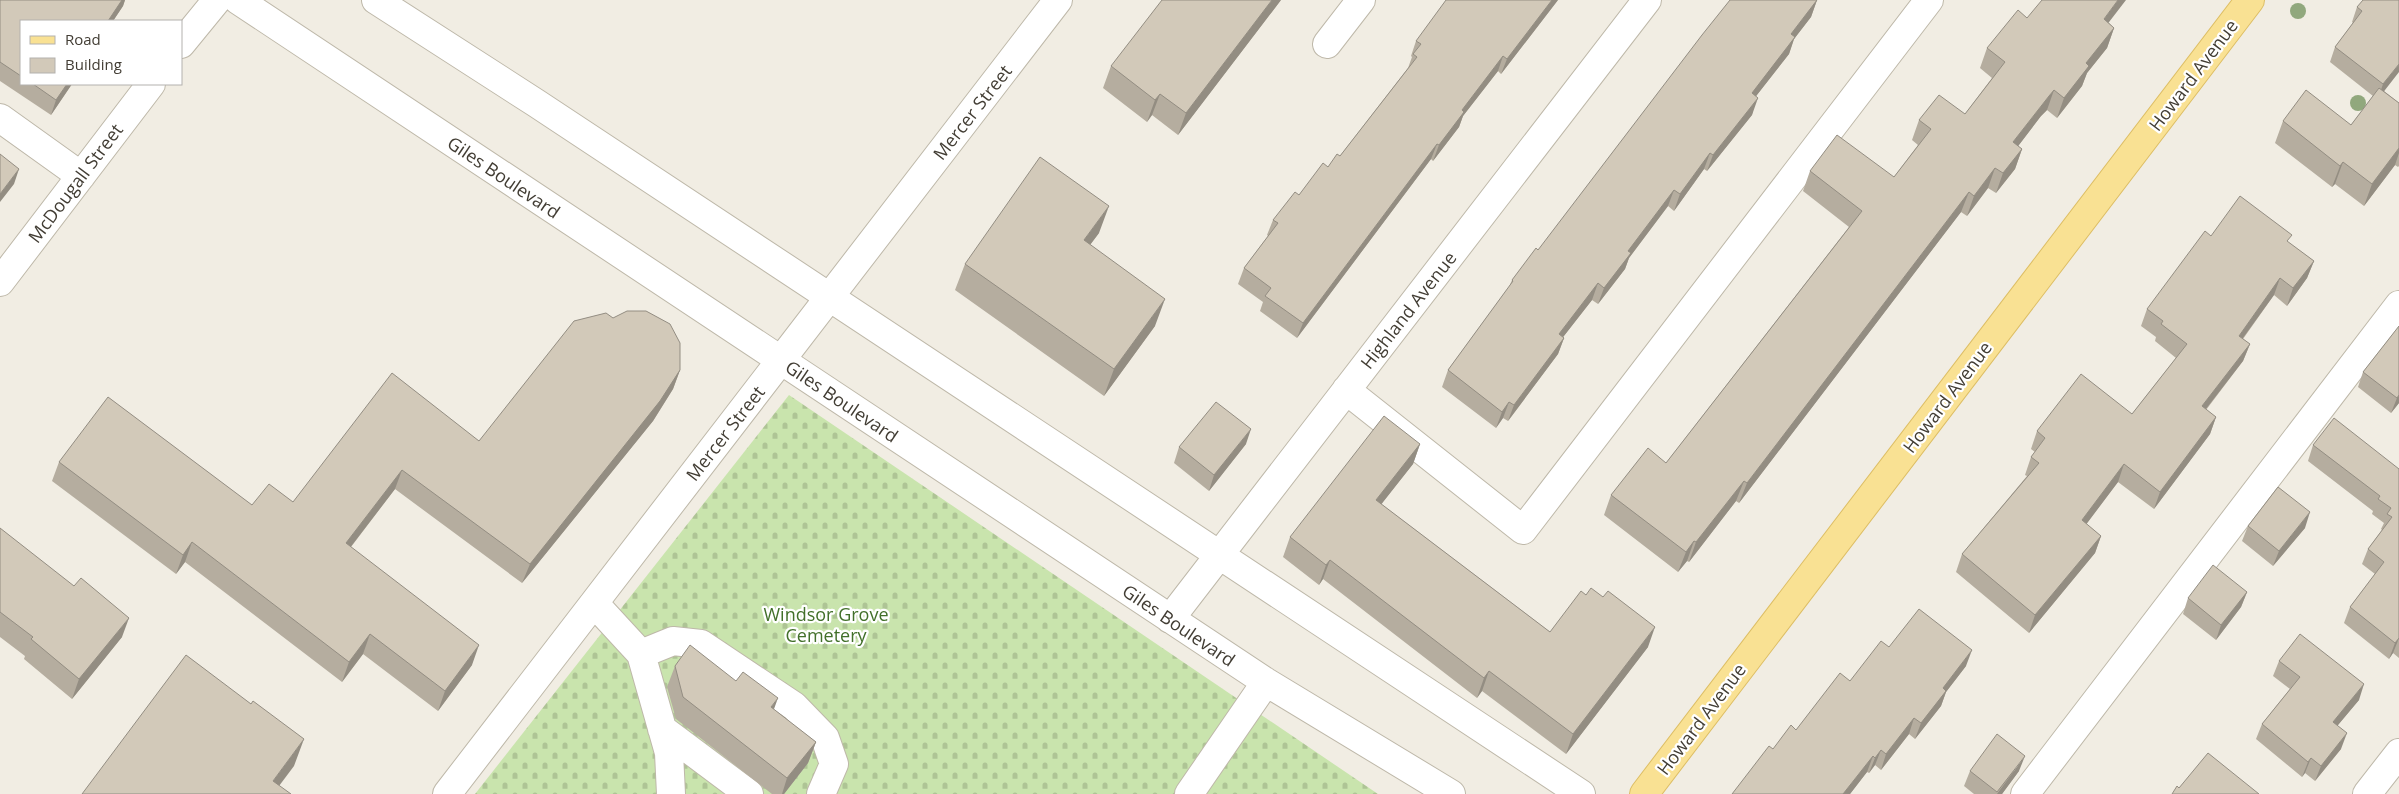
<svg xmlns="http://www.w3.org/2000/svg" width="2399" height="794" font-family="'Open Sans',sans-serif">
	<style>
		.cemetery { fill: url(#cemetery-stones) }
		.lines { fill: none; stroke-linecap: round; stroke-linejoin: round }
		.minor-casing { stroke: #beb8a9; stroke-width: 30 }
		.major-casing { stroke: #ddbe65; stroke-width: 30 }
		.minor { stroke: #fff; stroke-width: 28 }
		.major { stroke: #f9e193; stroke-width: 28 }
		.tree { fill: #91a87d }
		.wall { fill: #b5ad9f }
		.shaded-wall { fill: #938d82 }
		.building { fill: #d2c9b9; stroke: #938d82 }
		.labels { text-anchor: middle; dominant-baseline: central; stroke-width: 4.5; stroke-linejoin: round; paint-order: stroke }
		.street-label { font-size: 18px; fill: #423d34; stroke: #fff }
		.park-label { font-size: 18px; fill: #42702a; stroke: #fff }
	</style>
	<defs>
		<pattern id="cemetery-stones" width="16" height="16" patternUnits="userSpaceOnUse" patternTransform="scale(1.25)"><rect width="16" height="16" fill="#c9e4ad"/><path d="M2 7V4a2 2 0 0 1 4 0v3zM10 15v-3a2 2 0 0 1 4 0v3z" fill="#aec495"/></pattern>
	</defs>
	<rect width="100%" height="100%" fill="#f1ede3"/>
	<path class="cemetery" d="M 789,395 L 1378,794 L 475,794 Z"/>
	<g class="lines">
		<defs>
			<path id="minor" d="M 238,0 L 1266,682 L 1451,794
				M 376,0 L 536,103 L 1581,794
				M 181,44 L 217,0
				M 1327,44 L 1361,0
				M 0,118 L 81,176
				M 0,282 L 151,84
				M 1346,390 L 1523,530 L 1929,0
				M 594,603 L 641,654 L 669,753 L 671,794
				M 1170,619 L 1647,0
				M 641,654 L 673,641 L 701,644 L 794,706 L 825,738 L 834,764 L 821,794
				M 662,729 L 749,794
				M 447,794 L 1058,0
				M 1189,794 L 1266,682
				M 2025,794 L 2399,305
				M 2367,794 L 2399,753"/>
			<path id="major" d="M 1644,794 L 2250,0"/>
		</defs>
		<use href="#minor" class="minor-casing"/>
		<use href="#major" class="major-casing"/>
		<use href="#minor" class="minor"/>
		<use href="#major" class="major"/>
	</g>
	<g class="tree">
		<circle cx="2298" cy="11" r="8"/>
		<circle cx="2358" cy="103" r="8"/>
	</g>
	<path class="wall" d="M 0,0 L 125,0 L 123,6 L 113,21 L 21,21 L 21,84 L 72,84 L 51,115 L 0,81 Z
		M 1281,0 L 1178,135 L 1152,115 L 1147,122 L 1103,88 L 1111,66 Z
		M 1558,0 L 1501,74 L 1498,71 L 1463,116 L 1459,127 L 1433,161 L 1431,159 L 1297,338 L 1260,311 L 1263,302 L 1238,284 L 1244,268 L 1268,236 L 1267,235 L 1273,220 L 1299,195 L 1328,167 L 1340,156 L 1408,68 L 1412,57 L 1411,56 L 1416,41 Z
		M 1817,0 L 1811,17 L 1794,39 L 1789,54 L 1756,96 L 1752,115 L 1707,171 L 1704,169 L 1674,211 L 1668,206 L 1629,258 L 1625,269 L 1598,304 L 1592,300 L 1563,337 L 1564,338 L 1558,354 L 1508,421 L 1503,418 L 1496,428 L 1442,387 L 1448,370 L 1509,287 L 1512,280 L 1538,250 Z
		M 2399,0 L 2384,91 L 2399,103 L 2399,166 L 2398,167 L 2395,165 L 2364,206 L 2335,184 L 2332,187 L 2275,143 L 2283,121 L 2351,125 L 2373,96 L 2330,62 L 2335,47 L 2353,23 L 2352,22 L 2357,7 Z
		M 2027,18 L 2109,23 L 2114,28 L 2107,48 L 2087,73 L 2082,86 L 2057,118 L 2047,110 L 2041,116 L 2018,146 L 2022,149 L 2015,169 L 1996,193 L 1988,188 L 1967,216 L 1961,212 L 1739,503 L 1736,501 L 1689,562 L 1687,561 L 1678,572 L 1604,515 L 1611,495 L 1666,463 L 1849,227 L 1803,191 L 1810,171 L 1894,177 L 1918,145 L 1912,140 L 1919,120 L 1965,114 L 1992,78 L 1980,68 L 1987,48 Z
		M 1099,233 L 1090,245 L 1155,326 L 1104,396 L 955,290 L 965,264 Z
		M 2211,236 L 2289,243 L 2314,261 L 2307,278 L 2287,306 L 2274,295 L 2243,339 L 2250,344 L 2243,361 L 2206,410 L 2216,417 L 2210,434 L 2154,509 L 2118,482 L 2086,524 L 2101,536 L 2095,553 L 2029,633 L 1956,572 L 1962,554 L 2027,476 L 2025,475 L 2031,457 L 2035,452 L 2031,449 L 2037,431 L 2132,414 L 2176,358 L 2155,341 L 2156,337 L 2141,326 L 2147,309 Z
		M 613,318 L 680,370 L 673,389 L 653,421 L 522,583 L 395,489 L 351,547 L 472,665 L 438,711 L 363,654 L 342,682 L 185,562 L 176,574 L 52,481 L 59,462 L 252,505 L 293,502 L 479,441 Z
		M 2399,326 L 2399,403 L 2391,413 L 2358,387 L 2363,372 Z
		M 1246,444 L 1209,491 L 1174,463 L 1179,447 Z
		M 1420,444 L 1413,464 L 1381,504 L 1550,632 L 1648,647 L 1566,754 L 1482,691 L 1477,698 L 1323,579 L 1319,585 L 1283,557 L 1290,537 Z
		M 2313,445 L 2399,469 L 2399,658 L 2393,653 L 2389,659 L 2344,623 L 2350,607 L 2375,574 L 2362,564 L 2368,549 L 2382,530 L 2381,529 L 2384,523 L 2372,514 L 2373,511 L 2308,461 Z
		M 2248,526 L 2305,528 L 2273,566 L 2242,541 Z
		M 0,528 L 122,637 L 72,699 L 24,659 L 25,656 L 0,637 Z
		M 2247,592 L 2241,607 L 2216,640 L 2183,614 L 2188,598 Z
		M 1889,647 L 1966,666 L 1946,692 L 1941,706 L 1915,739 L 1909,734 L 1881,770 L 1875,765 L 1869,773 L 1867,772 L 1850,794 L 1732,794 L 1773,749 L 1796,730 Z
		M 2279,661 L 2359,700 L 2337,726 L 2341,749 L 2315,781 L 2305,773 L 2302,777 L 2256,739 L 2262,724 L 2290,689 L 2273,676 Z
		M 675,666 L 736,681 L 816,742 L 808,763 L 784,794 L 772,794 L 676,719 L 667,687 Z
		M 1970,771 L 2019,771 L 2002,794 L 1974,794 L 1964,786 Z"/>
	<path class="shaded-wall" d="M 122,0 L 125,0 L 123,6 L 113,21 L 108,21 Z
		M 1272,0 L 1281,0 L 1178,135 L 1186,113 Z
		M 1552,0 L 1558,0 L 1501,74 L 1507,59 Z
		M 1817,0 L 1811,17 L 1794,39 L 1789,54 L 1746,109 L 1752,93 L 1791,34 Z
		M 2118,0 L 2126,0 L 2096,39 L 2104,19 Z
		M 2114,28 L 2107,48 L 2087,73 L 2082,86 L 2057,118 L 2064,98 L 2086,63 Z
		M 1503,56 L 1498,71 L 1463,116 L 1459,127 L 1433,161 L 1439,145 L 1462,110 Z
		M 2399,64 L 2399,72 L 2378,99 L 2383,84 Z
		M 67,84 L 72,84 L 51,115 L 56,100 Z
		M 2054,90 L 2047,110 L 2041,116 L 2006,162 L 2013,142 L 2049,96 Z
		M 1160,94 L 1152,115 L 1147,122 L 1155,100 Z
		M 1758,98 L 1752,115 L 1707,171 L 1713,155 Z
		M 1437,144 L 1431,159 L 1297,338 L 1303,323 Z
		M 2399,148 L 2399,153 L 2395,165 L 2364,206 L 2372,184 Z
		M 2022,149 L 2015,169 L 1996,193 L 2003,173 Z
		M 1710,153 L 1704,169 L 1674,211 L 1680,194 Z
		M 2343,162 L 2335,184 L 2332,187 L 2340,166 Z
		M 1995,168 L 1988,188 L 1967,216 L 1974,196 Z
		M 19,169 L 14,184 L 0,202 L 0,194 Z
		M 1674,190 L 1668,206 L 1629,258 L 1625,269 L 1598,304 L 1604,288 L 1628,251 Z
		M 1969,192 L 1961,212 L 1739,503 L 1747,483 Z
		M 1109,206 L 1099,233 L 1074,266 L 1084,240 Z
		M 2314,261 L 2307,278 L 2287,306 L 2293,288 Z
		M 2280,278 L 2274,295 L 2232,353 L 2239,336 Z
		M 1598,283 L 1592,300 L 1553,350 L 1559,334 Z
		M 1165,299 L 1155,326 L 1104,396 L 1114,369 Z
		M 1564,338 L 1558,354 L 1508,421 L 1514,405 Z
		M 2250,344 L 2243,361 L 2195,423 L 2202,406 Z
		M 680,370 L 673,389 L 653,421 L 522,583 L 530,564 Z
		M 2399,395 L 2399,403 L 2391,413 L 2397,398 Z
		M 1509,402 L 1503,418 L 1496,428 L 1502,412 Z
		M 2216,417 L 2210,434 L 2154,509 L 2160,492 Z
		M 1251,429 L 1246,444 L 1209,491 L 1214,475 Z
		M 1420,444 L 1413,464 L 1369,520 L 1376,500 Z
		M 2124,464 L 2118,482 L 2076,538 L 2082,520 Z
		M 402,470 L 395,489 L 339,562 L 346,543 Z
		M 1744,481 L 1736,501 L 1689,562 L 1696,542 Z
		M 2310,512 L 2305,528 L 2273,566 L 2279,551 Z
		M 2101,536 L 2095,553 L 2029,633 L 2035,615 Z
		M 1694,541 L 1687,561 L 1678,572 L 1686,552 Z
		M 192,542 L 185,562 L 176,574 L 183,555 Z
		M 1330,560 L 1323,579 L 1319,585 L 1326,565 Z
		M 2247,592 L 2241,607 L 2216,640 L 2221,625 Z
		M 129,618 L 122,637 L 72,699 L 79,679 Z
		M 1655,627 L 1648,647 L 1566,754 L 1573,734 Z
		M 370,634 L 363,654 L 342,682 L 349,662 Z
		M 2399,638 L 2393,653 L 2389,659 L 2395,643 Z
		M 479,645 L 472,665 L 438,711 L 445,691 Z
		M 1972,650 L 1966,666 L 1946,692 L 1941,706 L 1915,739 L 1921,723 L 1943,688 Z
		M 1489,671 L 1482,691 L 1477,698 L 1484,678 Z
		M 2364,684 L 2359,700 L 2328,737 L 2333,722 Z
		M 778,698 L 770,720 L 771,707 Z
		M 1914,718 L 1909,734 L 1881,770 L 1886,754 Z
		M 2347,733 L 2341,749 L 2315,781 L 2321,766 Z
		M 304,739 L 294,766 L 273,794 L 273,781 Z
		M 816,742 L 808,763 L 784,794 L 782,794 L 787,778 Z
		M 1881,750 L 1875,765 L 1869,773 L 1875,758 Z
		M 1873,756 L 1867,772 L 1850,794 L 1843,794 Z
		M 2025,756 L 2019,771 L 2002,794 L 1997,794 Z
		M 2311,758 L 2305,773 L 2302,777 L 2308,762 Z"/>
	<path class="building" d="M 0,0 L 122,0 L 108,21 L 21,21 L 21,76 L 0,62 Z
		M 1162,0 L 1272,0 L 1186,113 L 1160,94 L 1155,100 L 1111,66 Z
		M 1446,0 L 1552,0 L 1507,59 L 1503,56 L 1462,110 L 1464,112 L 1439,145 L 1437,144 L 1303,323 L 1265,296 L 1271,288 L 1244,268 L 1278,223 L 1273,220 L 1295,192 L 1299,195 L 1323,163 L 1328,167 L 1337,154 L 1340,156 L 1417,57 L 1413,54 L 1421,44 L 1416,41 Z
		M 1730,0 L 1817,0 L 1791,34 L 1795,37 L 1752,93 L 1758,98 L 1713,155 L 1710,153 L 1680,194 L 1674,190 L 1628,251 L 1631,253 L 1604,288 L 1598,283 L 1559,334 L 1564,338 L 1514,405 L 1509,402 L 1502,412 L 1448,370 L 1513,281 L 1512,280 L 1536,248 L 1538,250 L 1702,35 Z
		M 2042,0 L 2118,0 L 2104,19 L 2114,28 L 2086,63 L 2089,66 L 2064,98 L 2054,90 L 2049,96 L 2013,142 L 2022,149 L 2003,173 L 1995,168 L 1974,196 L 1969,192 L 1747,483 L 1744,481 L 1696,542 L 1694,541 L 1686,552 L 1611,495 L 1648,448 L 1666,463 L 1862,211 L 1810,171 L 1837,135 L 1894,177 L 1931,129 L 1919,120 L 1939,95 L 1965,114 L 2005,62 L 1987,48 L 2018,10 L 2027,18 Z
		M 2363,0 L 2399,0 L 2399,64 L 2383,84 L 2335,47 L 2362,11 L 2357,7 Z
		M 33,84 L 67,84 L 56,100 Z
		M 2379,88 L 2399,103 L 2399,148 L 2372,184 L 2343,162 L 2340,166 L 2283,121 L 2306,90 L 2351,125 Z
		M 0,154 L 19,169 L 0,194 Z
		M 1040,157 L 1109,206 L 1084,240 L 1165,299 L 1114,369 L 965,264 Z
		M 2240,196 L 2292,235 L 2287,241 L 2314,261 L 2293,288 L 2280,278 L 2239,336 L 2250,344 L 2202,406 L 2216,417 L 2160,492 L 2124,464 L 2082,520 L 2101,536 L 2035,615 L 1962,554 L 2039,463 L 2031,457 L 2045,438 L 2037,431 L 2081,374 L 2132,414 L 2187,344 L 2161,324 L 2163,321 L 2147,309 L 2205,231 L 2211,236 Z
		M 627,311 L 646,311 L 670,324 L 680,343 L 680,370 L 660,401 L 530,564 L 402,470 L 346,543 L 479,645 L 445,691 L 370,634 L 349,662 L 192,542 L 183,555 L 59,462 L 108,397 L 252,505 L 269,484 L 293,502 L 392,373 L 479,441 L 574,321 L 606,313 L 613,318 Z
		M 2399,326 L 2399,395 L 2397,398 L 2363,372 Z
		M 1216,402 L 1251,429 L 1214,475 L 1179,447 Z
		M 1384,416 L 1420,444 L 1376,500 L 1550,632 L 1581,591 L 1586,595 L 1591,588 L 1603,597 L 1608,591 L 1655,627 L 1573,734 L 1489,671 L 1484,678 L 1330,560 L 1326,565 L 1290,537 Z
		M 2334,418 L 2399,469 L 2399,638 L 2395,643 L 2350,607 L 2384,562 L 2368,549 L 2392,517 L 2387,514 L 2391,508 L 2378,499 L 2380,496 L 2313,445 Z
		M 2278,487 L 2310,512 L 2279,551 L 2248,526 Z
		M 0,528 L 74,586 L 81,578 L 129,618 L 79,679 L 31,639 L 33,637 L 0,612 Z
		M 2213,565 L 2247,592 L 2221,625 L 2188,598 Z
		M 1919,609 L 1972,650 L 1943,688 L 1946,691 L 1921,723 L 1914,718 L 1886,754 L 1881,750 L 1875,758 L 1873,756 L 1843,794 L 1732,794 L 1769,746 L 1773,749 L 1791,725 L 1796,730 L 1840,673 L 1850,681 L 1881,641 L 1889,647 Z
		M 2300,634 L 2364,684 L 2333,722 L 2347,733 L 2321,766 L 2311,758 L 2308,762 L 2262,724 L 2300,677 L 2279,661 Z
		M 690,645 L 736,681 L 743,672 L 778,698 L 771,707 L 816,742 L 787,778 L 683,697 L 675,666 Z
		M 186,655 L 251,704 L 253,701 L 304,739 L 273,781 L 291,794 L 82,794 Z
		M 1997,734 L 2025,756 L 1997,792 L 1970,771 Z
		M 2208,753 L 2259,794 L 2172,794 L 2177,786 L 2179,788 Z"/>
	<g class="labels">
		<g class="street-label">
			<text transform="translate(2193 75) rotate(-53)">Howard Avenue</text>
			<text transform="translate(972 112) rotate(-52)">Mercer Street</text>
			<text transform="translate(504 177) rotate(34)">Giles Boulevard</text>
			<text transform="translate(75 183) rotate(-53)">McDougall Street</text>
			<text transform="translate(1408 310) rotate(-52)">Highland Avenue</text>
			<text transform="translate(1947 397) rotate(-53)">Howard Avenue</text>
			<text transform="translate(842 401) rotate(34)">Giles Boulevard</text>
			<text transform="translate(725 433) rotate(-52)">Mercer Street</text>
			<text transform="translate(1179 625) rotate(34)">Giles Boulevard</text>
			<text transform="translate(1701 719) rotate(-53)">Howard Avenue</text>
		</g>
		<g class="park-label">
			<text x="826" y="614">Windsor Grove<tspan x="826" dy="21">Cemetery</tspan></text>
		</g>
	</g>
	<rect x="20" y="20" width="162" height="65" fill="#ffffff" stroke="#b3b1ae"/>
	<rect x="30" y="36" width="25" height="8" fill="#f9e193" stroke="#b3b1ae"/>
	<text x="65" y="45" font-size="15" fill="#423d34">Road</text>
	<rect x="30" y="58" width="25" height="15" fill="#d2c9b9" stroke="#b3b1ae"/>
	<text x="65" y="70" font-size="15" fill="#423d34">Building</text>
</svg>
